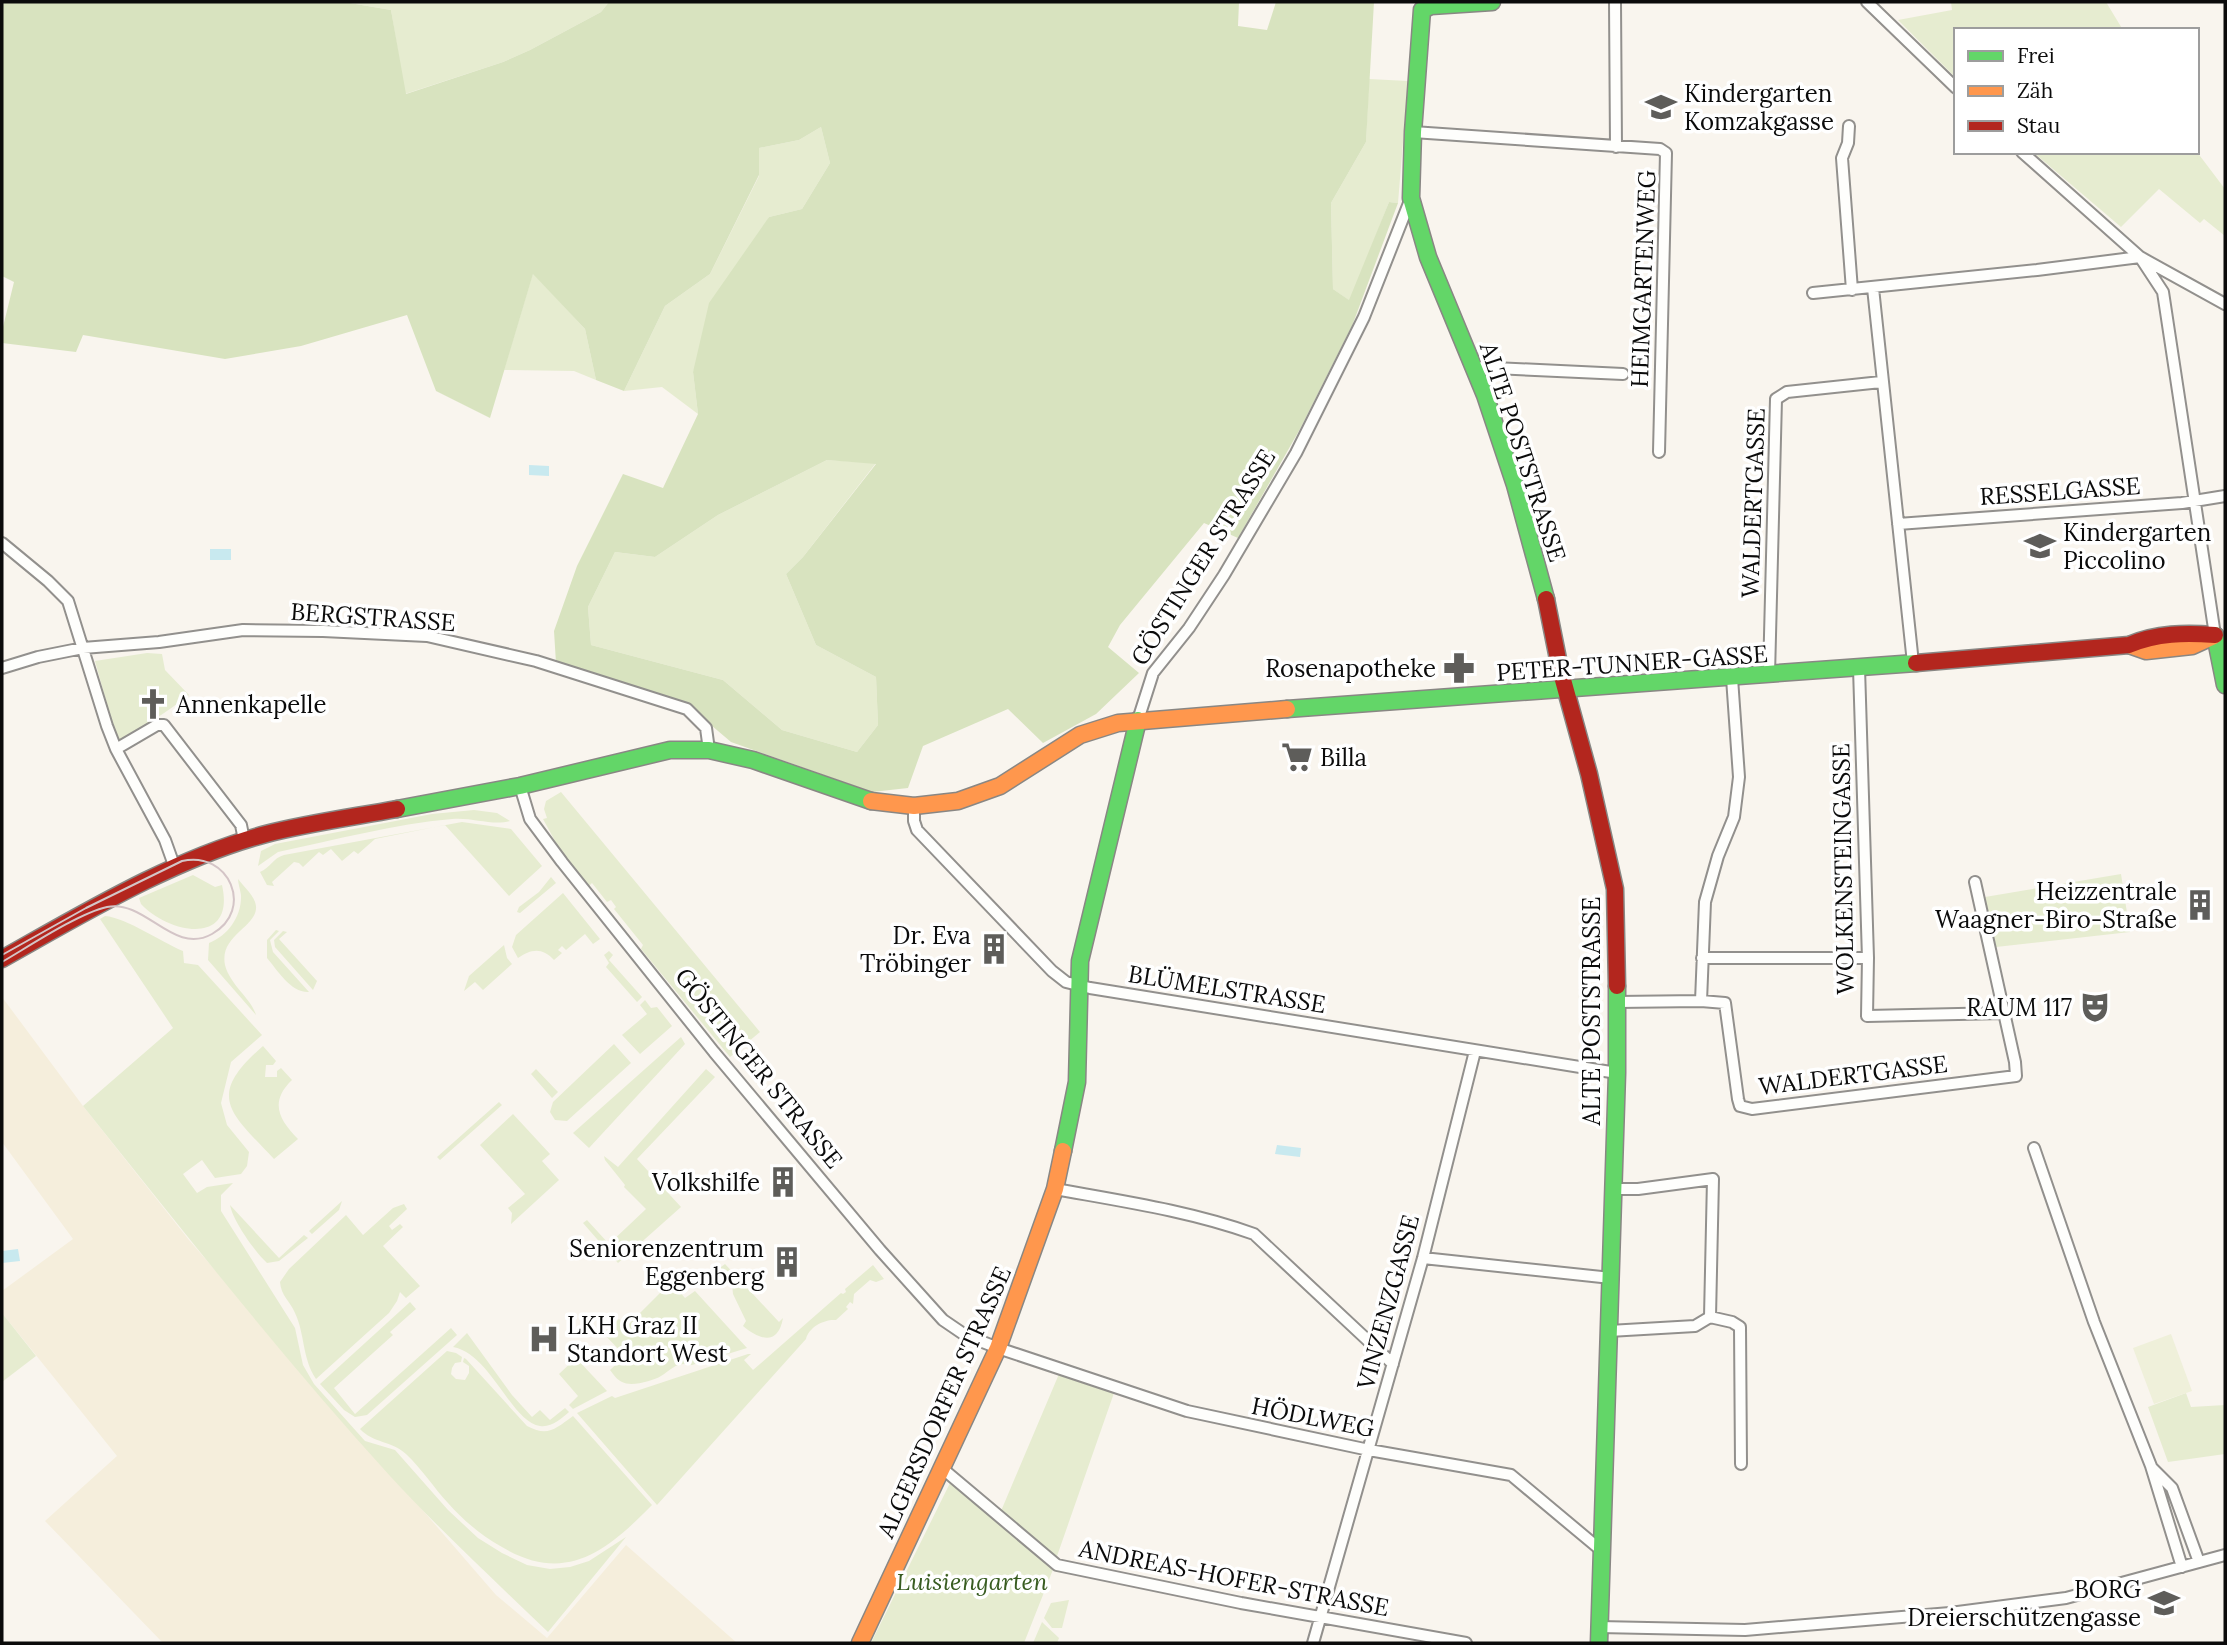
<svg xmlns="http://www.w3.org/2000/svg" width="2227" height="1645" font-family="Lora,serif">
	<style>
		.farmland { fill: #f5eedc }
		.green { fill: #e6ecd0 }
		.forest { fill: #d8e3bf; fill-rule: evenodd }
		.pitch { fill: #eff0da }
		.water { fill: #c8e9ef }
		.lines { fill: none; stroke-linecap: round; stroke-linejoin: round }
		.street-casing { stroke: #92908d; stroke-width: 14 }
		.fast-casing { stroke: #898784; stroke-width: 19 }
		.slow-casing { stroke: #898784; stroke-width: 19 }
		.jam-casing { stroke: #898784; stroke-width: 19 }
		.street { stroke: #fefefc; stroke-width: 10 }
		.fast { stroke: #63d668; stroke-width: 16 }
		.slow { stroke: #ff974d; stroke-width: 16 }
		.jam { stroke: #b3261e; stroke-width: 16 }
		.tram { stroke: #d4c5c7; stroke-width: 2 }
		.labels { text-anchor: middle; dominant-baseline: central; stroke-width: 7; stroke-linejoin: round; paint-order: stroke }
		.poi-label { font-size: 24px; fill: #0b0b0b; stroke: #fff; text-anchor: end }
		.street-label { font-size: 24px; fill: #0b0b0b; stroke: #fff }
		.park-label { font-size: 24px; font-style: italic; fill: #385c21; stroke: #fff }
	</style>
	<rect width="100%" height="100%" fill="#f9f5ee"/>
	<path class="farmland" d="M 2,997 L 83,1106 L 189,1240 L 496,1595 L 547,1638 L 626,1545 L 737,1643 L 163,1643 L 45,1521 L 117,1456 L 2,1313 L 2,1291 L 73,1239 L 2,1142 Z"/>
	<path class="green" d="M 344,2 L 609,2 L 601,12 L 530,50 L 503,62 L 405,94 L 391,10 Z
		M 1951,2 L 2106,2 L 2123,30 L 1956,30 L 1956,78 L 1898,20 L 1952,10 Z
		M 1369,79 L 1408,81 L 1398,203 L 1389,202 L 1350,301 L 1333,289 L 1331,203 L 1366,142 Z
		M 821,127 L 830,163 L 802,209 L 769,217 L 693,372 L 698,414 L 662,387 L 624,391 L 665,306 L 710,274 L 759,176 L 759,148 L 799,140 Z
		M 2033,152 L 2197,152 L 2225,189 L 2225,236 L 2204,219 L 2200,223 L 2159,189 L 2121,227 Z
		M 533,273 L 585,329 L 596,380 L 574,371 L 504,370 Z
		M 827,460 L 876,463 L 803,557 L 786,574 L 816,645 L 876,677 L 878,725 L 857,752 L 782,730 L 723,680 L 591,645 L 588,607 L 615,552 L 655,557 L 718,515 Z
		M 147,653 L 162,654 L 165,670 L 189,695 C 166,713 143,727 117,741 L 95,661 Z
		M 561,792 L 760,1032 L 730,1057 L 641,949 L 643,945 L 614,909 L 616,907 L 611,900 L 607,902 L 592,883 L 588,887 L 561,852 L 543,819 L 547,818 L 544,809 L 546,801 Z
		M 474,810 L 497,813 L 510,821 C 492,826 472,817 452,819 C 394,824 335,840 278,852 L 258,866 L 261,851 L 275,844 L 432,814 Z
		M 462,822 L 511,829 L 542,866 L 509,896 L 445,825 L 375,839 L 358,854 L 354,851 L 342,861 L 331,849 L 323,855 L 319,852 L 303,867 L 299,863 L 294,862 L 272,882 L 274,886 L 267,885 L 260,872 C 270,868 273,858 284,855 Z
		M 2121,874 L 2130,932 L 1996,947 L 1985,897 Z
		M 193,875 L 215,887 L 222,885 C 236,947 169,934 141,904 L 139,898 Z
		M 551,877 L 556,883 L 520,913 L 517,912 L 519,907 L 539,892 Z
		M 238,879 C 244,887 255,896 256,906 C 258,927 219,935 225,965 C 230,985 251,998 256,1015 L 208,960 L 209,943 C 228,936 242,916 241,895 C 240,889 238,883 238,879 Z
		M 563,893 L 600,939 L 593,944 L 585,934 L 566,950 L 562,946 L 558,950 L 562,953 L 554,960 C 542,947 531,949 518,958 L 512,947 L 516,935 Z
		M 105,916 C 127,918 161,942 183,951 L 184,963 L 198,965 L 262,1035 L 231,1062 L 221,1103 L 227,1125 L 249,1152 L 247,1166 L 241,1174 L 215,1178 L 202,1160 L 183,1174 L 197,1193 L 207,1187 L 233,1183 L 221,1195 L 221,1211 L 295,1328 L 303,1365 L 314,1384 L 365,1441 L 395,1450 L 448,1510 L 478,1538 L 502,1553 L 527,1565 L 550,1569 L 570,1567 L 589,1561 L 626,1537 L 548,1632 C 495,1581 440,1530 390,1476 C 282,1357 183,1231 83,1106 L 173,1028 L 100,919 Z
		M 276,930 L 279,931 L 270,940 L 273,952 L 309,992 C 291,993 278,971 267,958 L 267,940 Z
		M 283,931 L 287,932 L 279,939 L 317,981 L 313,990 L 275,947 L 274,940 Z
		M 504,945 L 507,958 L 512,964 L 483,990 L 475,982 L 464,991 L 469,976 Z
		M 609,951 L 613,955 L 609,960 L 642,997 L 637,1002 L 606,967 L 609,963 L 604,955 Z
		M 645,1000 L 651,1008 L 657,1007 L 672,1026 L 640,1054 L 622,1035 L 647,1014 L 640,1005 Z
		M 681,1037 L 685,1044 L 589,1148 L 573,1133 Z
		M 614,1044 L 631,1063 L 567,1121 L 555,1120 L 550,1112 L 553,1102 Z
		M 263,1046 L 276,1061 L 273,1065 L 266,1065 L 265,1077 L 277,1077 L 277,1071 L 281,1068 L 292,1080 C 269,1102 279,1120 298,1139 L 274,1159 C 231,1113 204,1097 263,1046 Z
		M 536,1069 L 558,1092 L 552,1098 L 531,1074 Z
		M 706,1069 L 715,1077 L 637,1159 L 681,1207 L 618,1263 L 583,1223 L 587,1220 L 609,1244 L 646,1209 L 624,1187 L 625,1185 L 605,1160 L 604,1156 L 618,1167 Z
		M 499,1102 L 502,1105 L 440,1160 L 437,1157 Z
		M 513,1114 L 550,1154 L 542,1161 L 559,1180 L 511,1224 L 512,1213 L 508,1208 L 525,1194 L 480,1145 Z
		M 342,1201 L 339,1210 L 312,1234 L 309,1231 Z
		M 404,1204 L 407,1209 L 389,1226 L 392,1230 L 400,1224 L 403,1227 L 383,1246 L 420,1286 L 406,1298 L 400,1292 L 397,1301 L 389,1313 L 316,1379 C 302,1358 305,1334 295,1313 C 290,1301 281,1296 280,1282 L 289,1269 L 346,1215 L 363,1235 L 393,1208 Z
		M 230,1205 L 279,1258 L 304,1235 L 308,1238 L 279,1261 L 267,1263 C 255,1252 233,1221 230,1205 Z
		M 725,1264 L 779,1322 L 783,1318 C 778,1346 760,1340 743,1326 L 746,1321 L 733,1294 L 732,1284 L 717,1270 Z
		M 873,1265 L 884,1279 L 876,1282 L 870,1280 L 854,1294 L 853,1304 L 850,1302 L 846,1307 L 848,1309 L 836,1320 C 824,1319 809,1327 806,1339 L 657,1505 L 577,1413 L 612,1396 L 615,1398 L 748,1354 L 751,1354 L 744,1360 L 753,1370 L 841,1293 L 843,1294 L 846,1292 L 845,1289 Z
		M 671,1282 L 685,1298 L 695,1291 L 747,1348 L 692,1365 C 677,1361 672,1369 661,1376 C 653,1381 631,1387 622,1382 C 617,1380 613,1374 610,1370 L 625,1356 L 603,1333 L 619,1319 L 627,1326 Z
		M 410,1302 L 416,1309 L 390,1332 L 393,1335 L 334,1388 L 355,1414 L 451,1328 L 457,1335 L 367,1415 L 355,1417 L 344,1410 L 320,1384 Z
		M 2,1313 L 36,1356 L 2,1382 Z
		M 467,1333 L 512,1395 L 532,1417 L 540,1410 L 550,1420 L 565,1408 L 569,1412 C 562,1418 551,1428 540,1426 C 511,1422 491,1354 453,1347 Z
		M 447,1351 L 456,1353 L 462,1357 L 461,1362 L 455,1363 L 452,1368 L 451,1374 L 456,1379 L 465,1380 L 469,1373 L 469,1366 L 463,1362 L 464,1358 L 466,1359 L 527,1426 C 548,1437 555,1429 573,1416 L 652,1505 C 607,1551 566,1585 502,1547 C 482,1536 464,1521 448,1503 C 434,1488 422,1469 406,1454 C 392,1441 373,1443 360,1429 Z
		M 576,1358 L 607,1391 L 573,1409 L 569,1405 L 578,1396 L 559,1374 Z
		M 1059,1374 L 1114,1393 L 1056,1559 L 1001,1511 Z
		M 2186,1393 L 2191,1407 L 2225,1405 L 2225,1454 L 2168,1462 L 2148,1407 Z
		M 950,1483 L 1054,1567 L 1024,1643 L 871,1643 Z
		M 1069,1600 L 1062,1628 L 1052,1628 L 1044,1618 L 1051,1603 Z
		M 1042,1622 L 1059,1638 L 1057,1643 L 1033,1643 Z"/>
	<path class="forest" d="M 2,2 L 344,2 L 391,10 L 406,94 L 503,62 L 530,50 L 601,12 L 609,2 L 1239,2 L 1238,26 L 1267,30 L 1276,2 L 1374,2 L 1366,142 L 1331,203 L 1333,289 L 1349,300 L 1389,202 L 1398,203 L 1352,326 L 1300,429 L 1238,538 L 1204,523 L 1120,625 L 1108,647 L 1139,673 L 1096,714 L 1043,743 L 1008,709 L 923,746 L 908,788 L 872,792 L 731,742 L 685,703 L 556,663 L 554,631 L 577,566 L 623,474 L 663,488 L 698,414 L 693,372 L 709,303 L 769,217 L 802,209 L 830,163 L 821,127 L 799,140 L 759,148 L 759,175 L 710,274 L 665,306 L 624,391 L 596,380 L 585,329 L 533,274 L 490,418 L 436,391 L 407,315 L 301,346 L 225,359 L 83,335 L 76,352 L 2,343 L 2,331 L 14,282 L 2,276 ZM 827,460 L 876,464 L 803,557 L 786,574 L 816,645 L 876,677 L 878,725 L 857,752 L 782,730 L 723,680 L 591,645 L 588,607 L 615,552 L 655,557 L 718,515 Z"/>
	<path class="pitch" d="M 2171,1334 L 2192,1391 L 2154,1404 L 2133,1348 Z"/>
	<path class="water" d="M 529,465 L 549,466 L 549,476 L 529,475 Z
		M 210,549 L 231,549 L 231,560 L 210,560 Z
		M 1277,1145 L 1301,1148 L 1300,1157 L 1275,1154 Z
		M 18,1249 L 20,1261 L 2,1263 L 2,1251 Z"/>
	<g class="lines">
		<defs>
			<path id="street" d="M 1615,2 L 1616,147
				M 1867,2 L 1956,88
				M 1849,126 L 1848,143 L 1842,158 L 1852,290
				M 1413,132 L 1660,149 L 1666,153 L 1659,452
				M 2022,152 L 2140,257 L 2225,304
				M 1873,288 L 1913,663
				M 1813,293 L 2037,270 L 2140,257 L 2163,292 L 2215,635
				M 1473,367 L 1623,374
				M 1898,524 L 2182,503 L 2225,496
				M 2,543 L 48,581 L 68,601 L 107,726 L 116,749 L 165,840 L 175,868
				M 2,668 L 38,657 L 83,648 L 159,642 L 243,630 L 323,631 L 427,636 L 536,661 L 687,709 L 706,728 L 709,750
				M 1859,668 L 1868,958 L 1867,1016 L 2004,1013
				M 1769,675 L 1776,399 L 1787,392 L 1881,382
				M 1138,720 L 1153,673 L 1189,628 L 1224,575 L 1296,453 L 1364,317 L 1411,198
				M 116,749 L 157,725 L 164,725 L 241,825 L 244,840
				M 520,786 L 530,819 L 562,862 L 714,1052 L 880,1250 L 943,1320 L 965,1335 L 998,1348 L 1187,1411 L 1369,1450 L 1511,1475 L 1602,1551
				M 914,806 L 914,821 L 917,830 L 1052,971 L 1066,982 L 1090,988 L 1617,1073
				M 1702,958 L 1868,958
				M 1701,1001 L 1705,902 L 1718,856 L 1734,817 L 1739,777 L 1732,678
				M 1617,1002 L 1701,1001 L 1725,1003 L 1738,1099 L 1740,1106 L 1752,1109 L 2016,1076 L 2015,1062 L 1975,882
				M 2034,1148 L 2094,1322 L 2151,1466 L 2182,1567
				M 1055,1189 C 1121,1201 1190,1211 1254,1234 L 1393,1364
				M 1612,1189 L 1638,1189 L 1713,1179 L 1710,1317 L 1732,1322 L 1740,1327 L 1741,1464
				M 1423,1258 L 1611,1278
				M 1609,1331 L 1695,1326 L 1710,1317
				M 2152,1468 L 2172,1488 L 2199,1562
				M 943,1469 L 1057,1565 L 1241,1603 L 1466,1643
				M 1599,1627 L 1745,1630 L 1950,1613 L 2066,1598 L 2225,1555
				M 1313,1643 L 1423,1258 L 1475,1051"/>
			<path id="fast" d="M 1492,2 L 1431,6 L 1422,10 L 1413,132 L 1411,198 L 1428,257 L 1485,395 L 1515,485 L 1546,599
				M 2215,635 L 2225,685
				M 1287,709 L 1916,663
				M 397,809 L 520,786 L 670,750 L 709,750 L 753,760 L 871,801
				M 1063,1151 L 1077,1082 L 1080,961 L 1138,720
				M 1599,1643 L 1617,1073 L 1617,986"/>
			<path id="slow" d="M 2129,645 L 2146,651 L 2192,646 L 2214,636
				M 871,801 L 914,806 L 958,801 L 1000,786 L 1080,735 L 1118,723 L 1287,709
				M 860,1643 L 998,1348 L 1055,1189 L 1063,1151"/>
			<path id="jam" d="M 1546,599 L 1560,669 L 1589,774 L 1615,889 L 1617,986
				M 1916,663 L 2129,645 C 2157,633 2185,633 2215,635
				M 2,959 C 84,913 175,858 266,834 C 309,823 354,817 397,809"/>
		</defs>
		<use href="#street" class="street-casing"/>
		<use href="#fast" class="fast-casing"/>
		<use href="#slow" class="slow-casing"/>
		<use href="#jam" class="jam-casing"/>
		<use href="#street" class="street"/>
		<use href="#fast" class="fast"/>
		<use href="#slow" class="slow"/>
		<use href="#jam" class="jam"/>
		<path class="tram" d="M 2225,699 L 2225,708
			M 2,955 L 86,908 L 182,861 C 229,850 255,910 212,934 C 173,956 146,899 107,907 C 79,913 28,947 2,962"/>
	</g>
	<defs>
		<symbol id="school-bare" viewBox="-9 -9 18 18"><path d="M0-5L7-2L0 1L-7-2ZM-4 1L0 2.5L4 1V4Q0 6-4 4Z" fill="#5e5d5a" stroke="#fff" stroke-width="2.5" paint-order="stroke"/></symbol>
		<symbol id="pharmacy-bare" viewBox="-9 -9 18 18"><path d="M-2-6h4v4h4v4h-4v4h-4v-4h-4v-4h4Z" fill="#5e5d5a" stroke="#fff" stroke-width="2.5" paint-order="stroke"/></symbol>
		<symbol id="church-bare" viewBox="-9 -9 18 18"><path d="M-1.2-6h2.4v3.5h3.3v2.4h-3.3V6h-2.4V-.1h-3.3v-2.4h3.3Z" fill="#5e5d5a" stroke="#fff" stroke-width="2.5" paint-order="stroke"/></symbol>
		<symbol id="supermarket-bare" viewBox="-9 -9 18 18"><path d="M-6-5.5h2.5l.6 2H6L4.5 2H-2.5L-4.4-4H-6ZM-1.5 3.2a1.3 1.3 0 1 0 .1 0ZM3 3.2a1.3 1.3 0 1 0 .1 0Z" fill="#5e5d5a" stroke="#fff" stroke-width="2.5" paint-order="stroke"/></symbol>
		<symbol id="building-bare" viewBox="-9 -9 18 18"><path d="M-4-6H4V6H1V3H-1V6H-4ZM-2.5-4.3h1.7v1.8h-1.7ZM.8-4.3h1.7v1.8H.8ZM-2.5-1h1.7V.8h-1.7ZM.8-1h1.7V.8H.8Z" fill="#5e5d5a" stroke="#fff" stroke-width="2.5" paint-order="stroke"/></symbol>
		<symbol id="theatre-bare" viewBox="-9 -9 18 18"><path d="M-5-5.5Q0-4 5-5.5V0Q5 5 0 6Q-5 5-5 0ZM-3.3-2.5H-1v1.5H-3.3ZM1-2.5H3.3v1.5H1ZM-2.8 1Q0 5.5 2.8 1Z" fill="#5e5d5a" stroke="#fff" stroke-width="2.5" paint-order="stroke"/></symbol>
		<symbol id="hospital-bare" viewBox="-9 -9 18 18"><path d="M-5-5h3v3.5h4V-5h3V5h-3V1.5h-4V5h-3Z" fill="#5e5d5a" stroke="#fff" stroke-width="2.5" paint-order="stroke"/></symbol>
	</defs>
	<g fill-rule="evenodd">
		<use href="#school-bare" x="1639" y="85" width="44" height="44"/>
		<use href="#school-bare" x="2018" y="524" width="44" height="44"/>
		<use href="#pharmacy-bare" x="1437" y="646" width="44" height="44"/>
		<use href="#church-bare" x="131" y="682" width="44" height="44"/>
		<use href="#supermarket-bare" x="1275" y="735" width="44" height="44"/>
		<use href="#building-bare" x="2178" y="883" width="44" height="44"/>
		<use href="#building-bare" x="972" y="927" width="44" height="44"/>
		<use href="#theatre-bare" x="2073" y="985" width="44" height="44"/>
		<use href="#building-bare" x="761" y="1160" width="44" height="44"/>
		<use href="#building-bare" x="765" y="1240" width="44" height="44"/>
		<use href="#hospital-bare" x="522" y="1317" width="44" height="44"/>
		<use href="#school-bare" x="2142" y="1581" width="44" height="44"/>
	</g>
	<g class="labels">
		<g class="poi-label">
			<text x="1684" y="93" text-anchor="start">Kindergarten<tspan x="1684" dy="28">Komzakgasse</tspan></text>
			<text x="2063" y="532" text-anchor="start">Kindergarten<tspan x="2063" dy="28">Piccolino</tspan></text>
			<text x="1436" y="668">Rosenapotheke</text>
			<text x="176" y="704" text-anchor="start">Annenkapelle</text>
			<text x="1320" y="757" text-anchor="start">Billa</text>
			<text x="2177" y="891">Heizzentrale<tspan x="2177" dy="28">Waagner-Biro-Straße</tspan></text>
			<text x="971" y="935">Dr. Eva<tspan x="971" dy="28">Tröbinger</tspan></text>
			<text x="2072" y="1007">RAUM 117</text>
			<text x="760" y="1182">Volkshilfe</text>
			<text x="764" y="1248">Seniorenzentrum<tspan x="764" dy="28">Eggenberg</tspan></text>
			<text x="567" y="1325" text-anchor="start">LKH Graz II<tspan x="567" dy="28">Standort West</tspan></text>
			<text x="2141" y="1589">BORG<tspan x="2141" dy="28">Dreierschützengasse</tspan></text>
		</g>
		<g class="street-label">
			<text transform="translate(1643 279) rotate(-88)">HEIMGARTENWEG</text>
			<text transform="translate(1523 452) rotate(72)">ALTE POSTSTRASSE</text>
			<text transform="translate(2060 491) rotate(-4)">RESSELGASSE</text>
			<text transform="translate(1753 503) rotate(-88)">WALDERTGASSE</text>
			<text transform="translate(1203 557) rotate(-58)">GÖSTINGER STRASSE</text>
			<text transform="translate(373 617) rotate(4)">BERGSTRASSE</text>
			<text transform="translate(1632 663) rotate(-4)">PETER-TUNNER-GASSE</text>
			<text transform="translate(1843 869) rotate(-91)">WOLKENSTEINGASSE</text>
			<text transform="translate(1227 989) rotate(9)">BLÜMELSTRASSE</text>
			<text transform="translate(1591 1011) rotate(-90)">ALTE POSTSTRASSE</text>
			<text transform="translate(759 1068) rotate(51)">GÖSTINGER STRASSE</text>
			<text transform="translate(1853 1075) rotate(-7)">WALDERTGASSE</text>
			<text transform="translate(1388 1302) rotate(-75)">VINZENZGASSE</text>
			<text transform="translate(944 1402) rotate(-66)">ALGERSDORFER STRASSE</text>
			<text transform="translate(1313 1417) rotate(11)">HÖDLWEG</text>
			<text transform="translate(1234 1578) rotate(11)">ANDREAS-HOFER-STRASSE</text>
		</g>
		<g class="park-label">
			<text x="972" y="1581">Luisiengarten</text>
		</g>
	</g>
	<rect width="2227" height="1645" fill="none" stroke="#0b0b0b" stroke-width="7"/>
	<rect x="1954" y="28" width="245" height="126" fill="#ffffff" stroke="#9d9d9d" stroke-width="2"/>
	<rect x="1968" y="51" width="35" height="10" fill="#63d668" stroke="#9d9d9d" stroke-width="2"/>
	<text x="2017" y="63" font-size="21" fill="#0b0b0b">Frei</text>
	<rect x="1968" y="86" width="35" height="10" fill="#ff974d" stroke="#9d9d9d" stroke-width="2"/>
	<text x="2017" y="98" font-size="21" fill="#0b0b0b">Zäh</text>
	<rect x="1968" y="121" width="35" height="10" fill="#b3261e" stroke="#9d9d9d" stroke-width="2"/>
	<text x="2017" y="133" font-size="21" fill="#0b0b0b">Stau</text>
</svg>
